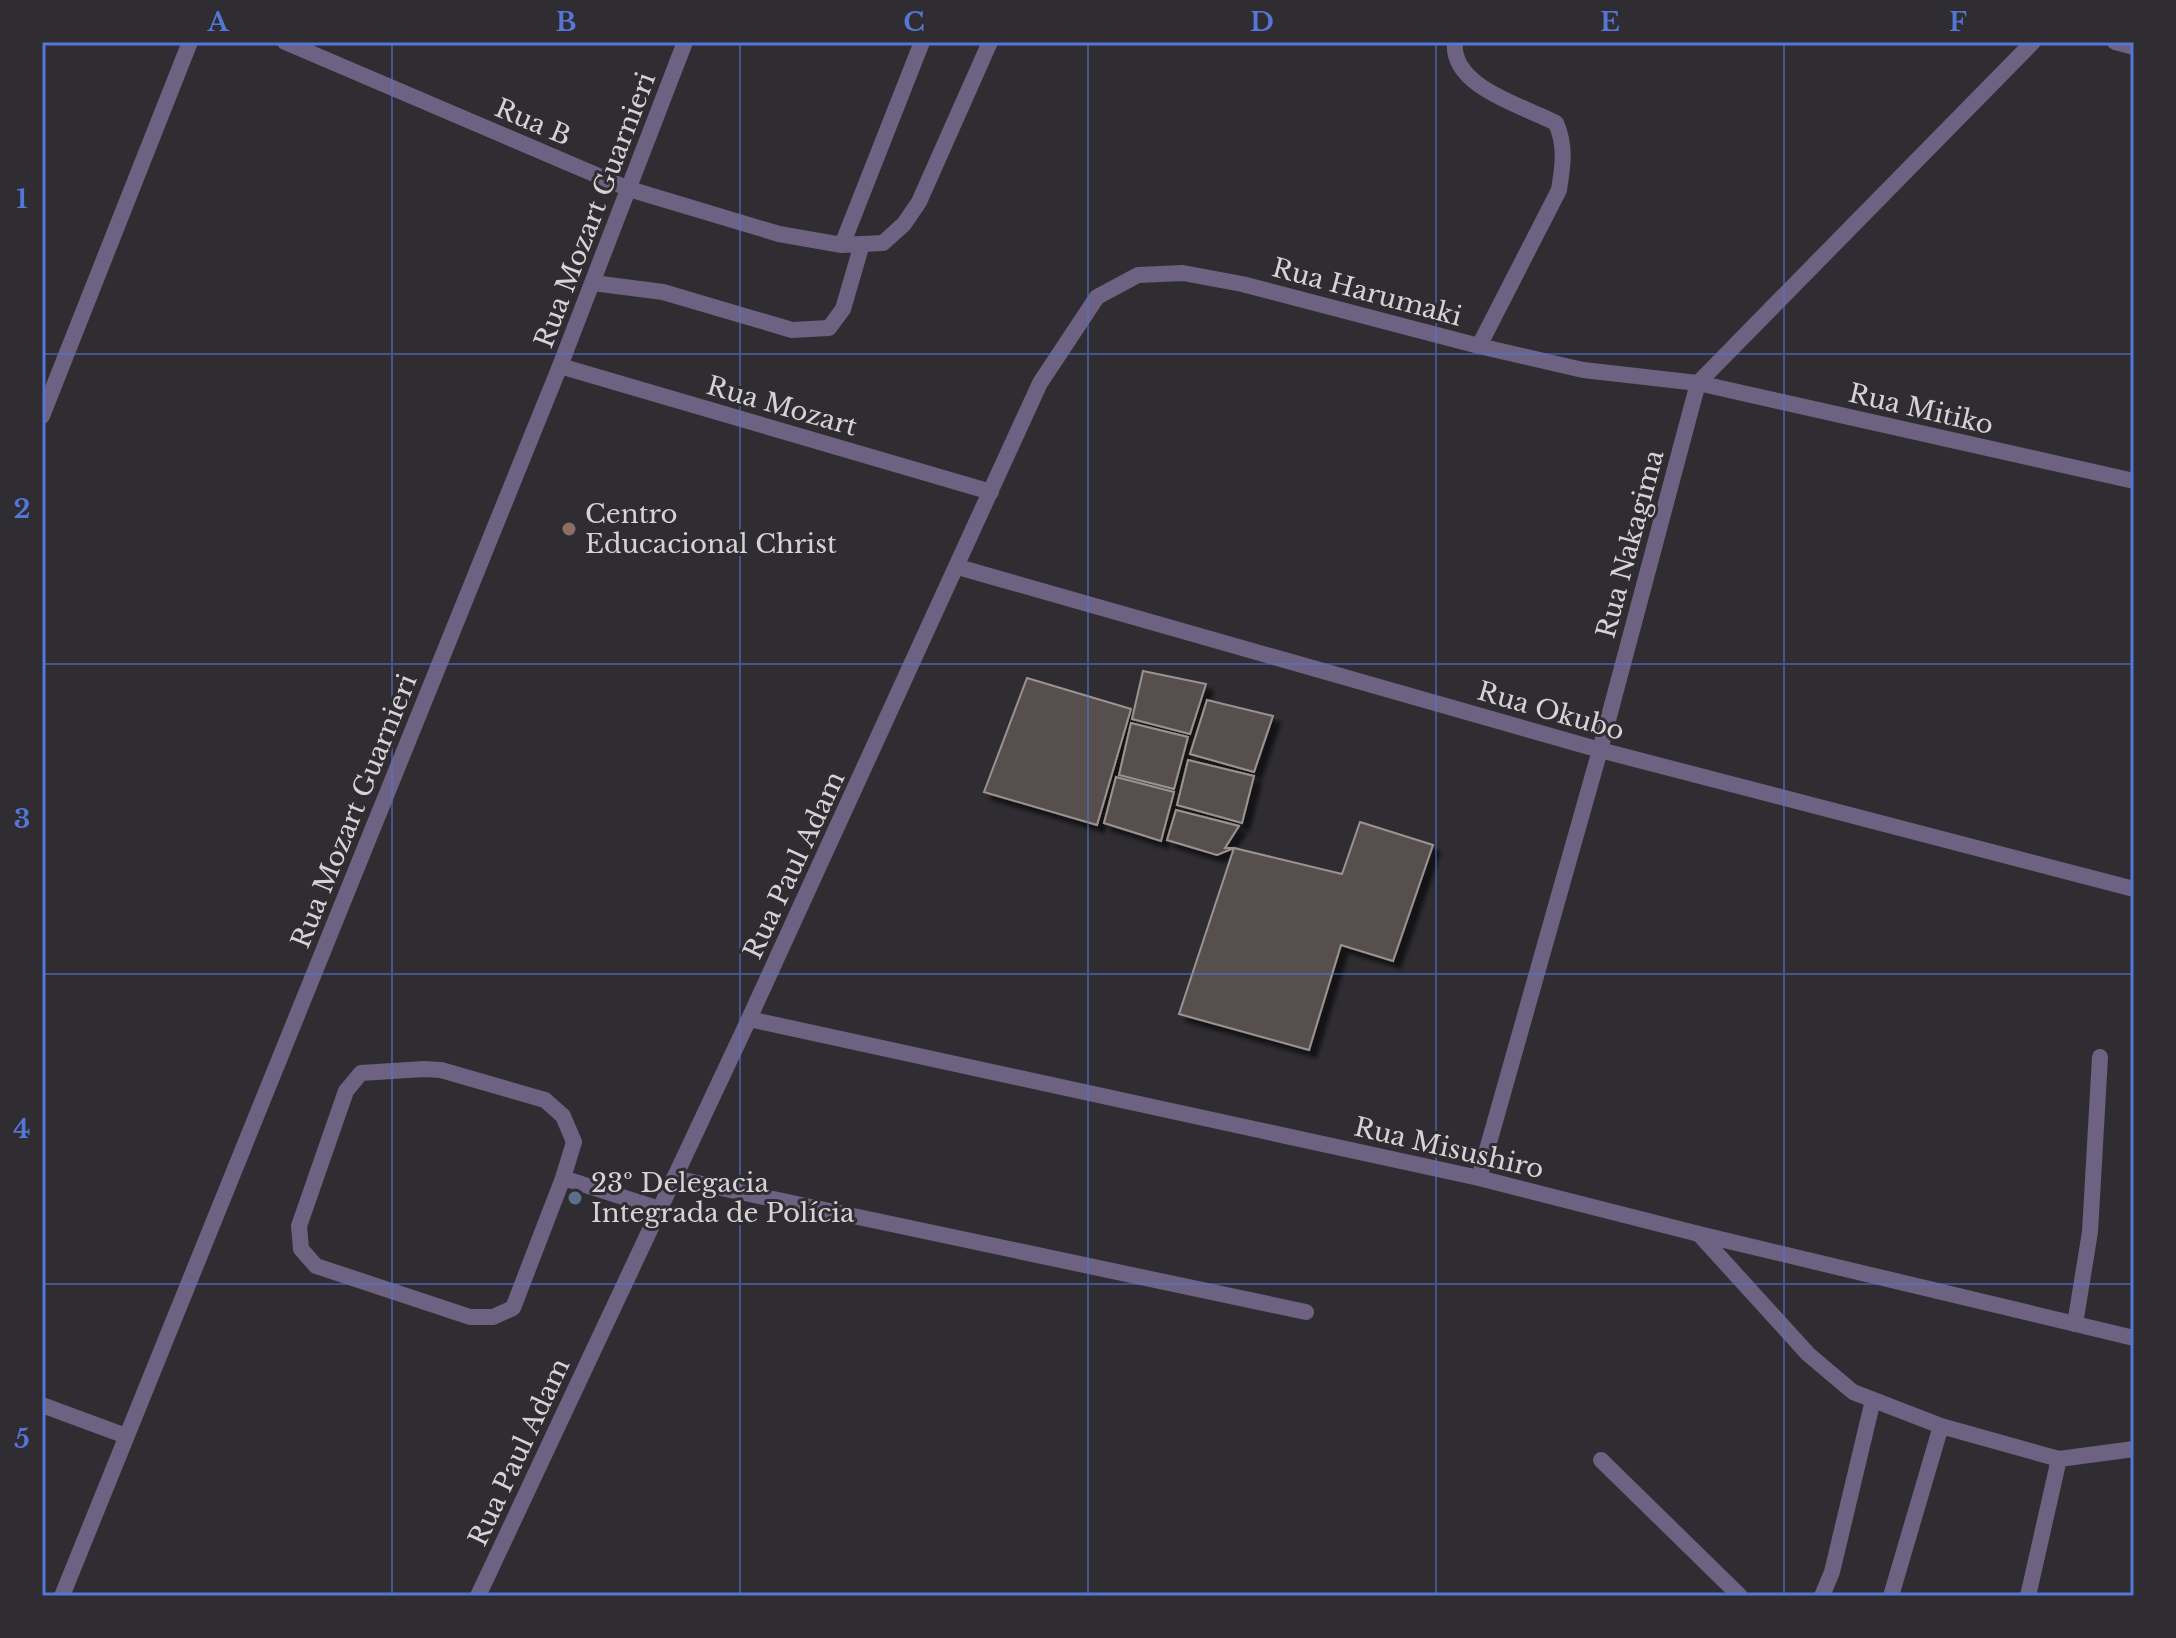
<svg xmlns="http://www.w3.org/2000/svg" width="2176" height="1638" font-family="'Libre Baskerville',serif">
	<style>
		.building { fill: #564f4e; stroke: #9b9392; stroke-width: 2; filter: url(#shadow) }
		.lines { fill: none; stroke-linecap: round; stroke-linejoin: round }
		.service { stroke: #6d6282; stroke-width: 16 }
		.minor { stroke: #6d6282; stroke-width: 16 }
		.grid { fill: none; stroke: #5476d7; stroke-width: 2; stroke-opacity: 0.55 }
		.education-dot { fill: #8d6e63; stroke: #2f2d32; stroke-width: 3 }
		.service-dot { fill: #5c6f8a; stroke: #2f2d32; stroke-width: 3 }
		.labels { text-anchor: middle; dominant-baseline: central; stroke-width: 6; stroke-linejoin: round; paint-order: stroke }
		.street-label { font-size: 26px; fill: #d5d3d6; stroke: #2f2d32 }
		.poi-label { font-size: 26px; fill: #d5d3d6; stroke: #2f2d32; text-anchor: start }
		.neatline { fill: none; stroke: #5476d7; stroke-width: 3 }
		.grid-label { font-size: 26px; text-anchor: middle; font-weight: bold; fill: #5476d7 }
	</style>
	<defs>
		<filter id="shadow"><feDropShadow dx="7" dy="7" stdDeviation="2" flood-color="#0009"/></filter>
	</defs>
	<rect width="100%" height="100%" fill="#2f2d32"/>
	<path class="building" d="M 1143,671 L 1206,684 L 1190,734 L 1132,719 Z
		M 1027,678 L 1131,709 L 1097,825 L 984,792 Z
		M 1207,700 L 1273,716 L 1254,772 L 1190,754 Z
		M 1131,723 L 1188,737 L 1174,789 L 1119,775 Z
		M 1188,760 L 1254,776 L 1242,823 L 1177,805 Z
		M 1116,777 L 1174,792 L 1161,841 L 1104,823 Z
		M 1176,810 L 1239,826 L 1225,848 L 1234,848 L 1217,855 L 1167,840 Z
		M 1360,822 L 1433,845 L 1393,961 L 1341,945 L 1309,1050 L 1179,1014 L 1234,848 L 1342,874 Z"/>
	<g class="lines">
		<path class="service" d="M 424,1069 L 441,1070 L 545,1100 L 563,1116 L 574,1142 L 563,1178 L 513,1308 L 493,1317 L 470,1317 L 316,1266 L 301,1249 L 299,1226 L 346,1091 L 361,1073 Z
			M 563,1178 L 660,1209
			M 2075,1324 L 2090,1232 L 2100,1057"/>
		<path class="minor" d="M 285,42 L 629,189 L 779,234 L 842,245 L 883,243 L 904,224 L 919,202 L 990,42
			M 1455,42 C 1450,87 1524,106 1556,123 C 1566,146 1563,165 1559,190 L 1479,346
			M 2115,42 L 2134,47
			M 842,245 L 922,42
			M 593,283 L 663,292 L 792,330 L 829,328 L 843,309 L 862,244
			M 560,366 L 991,492
			M 42,416 L 190,42
			M 958,567 L 1600,750 L 2134,889
			M 749,1019 L 1479,1178 L 1699,1234 L 2134,1338
			M 674,1178 L 1306,1312
			M 1479,1178 L 1600,750 L 1698,383 L 2033,42
			M 1699,1234 L 1808,1354 L 1853,1392 L 1941,1426 L 2059,1459 L 2134,1449
			M 42,1405 L 126,1436
			M 1601,1460 L 1740,1596
			M 62,1596 L 560,366 L 685,42
			M 478,1596 L 749,1019 L 1040,383 L 1097,297 L 1138,275 L 1183,273 L 1242,284 L 1479,346 L 1583,370 L 1698,383 L 2134,481
			M 1822,1596 L 1832,1572 L 1873,1400
			M 1891,1596 L 1941,1426
			M 2028,1596 L 2059,1459"/>
	</g>
	<path class="grid" d="M 392,42 L 392,1596M 740,42 L 740,1596M 1088,42 L 1088,1596M 1436,42 L 1436,1596M 1784,42 L 1784,1596M 42,354 L 2134,354M 42,664 L 2134,664M 42,974 L 2134,974M 42,1284 L 2134,1284"/>
	<circle class="education-dot" cx="569" cy="529" r="8"/>
	<circle class="service-dot" cx="575" cy="1198" r="8"/>
	<g class="labels">
		<g class="street-label">
			<text transform="translate(533 122) rotate(23)">Rua B</text>
			<text transform="translate(595 210) rotate(-69)">Rua Mozart Guarnieri</text>
			<text transform="translate(1367 292) rotate(15)">Rua Harumaki</text>
			<text transform="translate(782 406) rotate(16)">Rua Mozart</text>
			<text transform="translate(1921 409) rotate(13)">Rua Mitiko</text>
			<text transform="translate(1630 544) rotate(-75)">Rua Nakagima</text>
			<text transform="translate(1551 711) rotate(16)">Rua Okubo</text>
			<text transform="translate(354 811) rotate(-68)">Rua Mozart Guarnieri</text>
			<text transform="translate(794 865) rotate(-65)">Rua Paul Adam</text>
			<text transform="translate(1449 1148) rotate(13)">Rua Misushiro</text>
			<text transform="translate(519 1452) rotate(-65)">Rua Paul Adam</text>
		</g>
		<g class="poi-label">
			<text x="585" y="514">Centro<tspan x="585" dy="30">Educacional Christ</tspan></text>
			<text x="591" y="1183">23º Delegacia<tspan x="591" dy="30">Integrada de Polícia</tspan></text>
		</g>
	</g>
	<rect width="2176" height="1638" fill="none" stroke="#2f2d32" stroke-width="88"/>
	<rect x="44" y="44" width="2088" height="1550" class="neatline"/>
	<g class="grid-label">
		<text x="218" y="31">A</text>
		<text x="566" y="31">B</text>
		<text x="914" y="31">C</text>
		<text x="1262" y="31">D</text>
		<text x="1610" y="31">E</text>
		<text x="1958" y="31">F</text>
		<text x="22" y="208">1</text>
		<text x="22" y="518">2</text>
		<text x="22" y="828">3</text>
		<text x="22" y="1138">4</text>
		<text x="22" y="1448">5</text>
	</g>
</svg>
